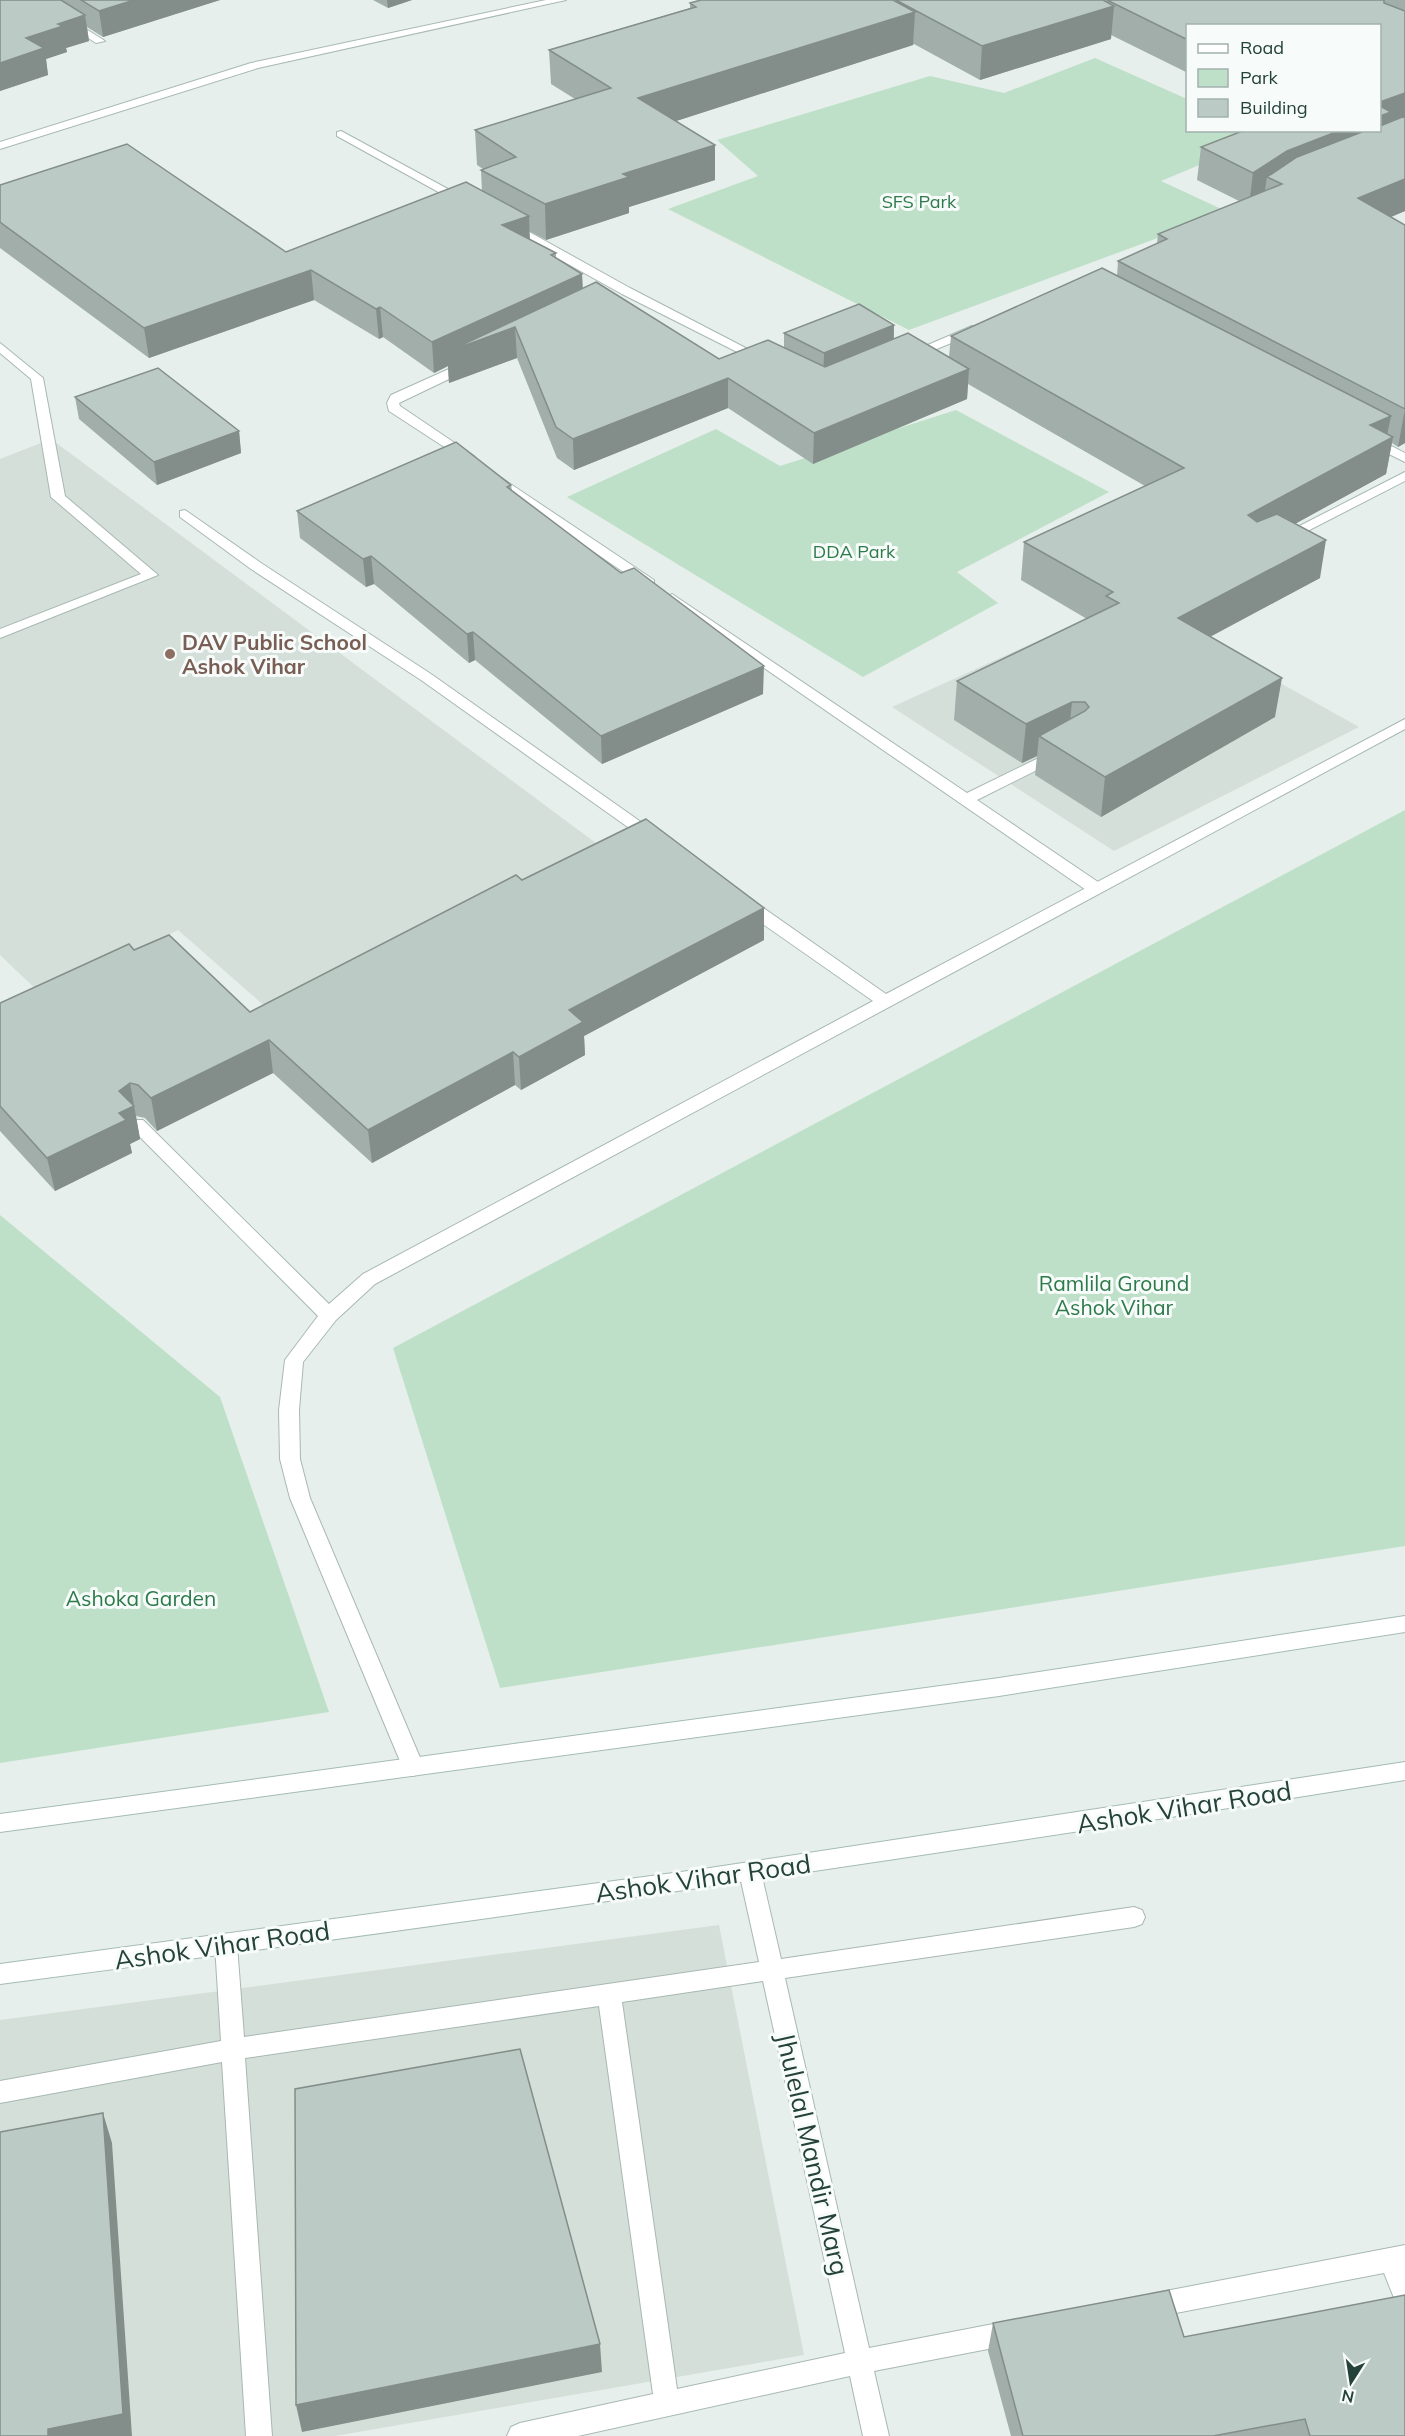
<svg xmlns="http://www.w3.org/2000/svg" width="1405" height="2436" font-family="Mulish,sans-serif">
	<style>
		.built { fill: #d4dfda }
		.green { fill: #bfe0c8 }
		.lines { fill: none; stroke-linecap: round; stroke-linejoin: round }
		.lane-casing { stroke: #a8b8b2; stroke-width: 2 }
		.street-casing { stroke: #a8b8b2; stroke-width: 2 }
		.secondary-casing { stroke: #a4bbb3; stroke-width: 2 }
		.lane { fill: #fff; fill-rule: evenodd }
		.street { fill: #fff; fill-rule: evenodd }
		.secondary { fill: #fff; fill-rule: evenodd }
		.wall { fill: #a1aea9; fill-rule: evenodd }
		.shaded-wall { fill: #838d89 }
		.building { fill: #bbcac4; stroke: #838d89; stroke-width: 1.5 }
		.education-dot { fill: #8d6e63; stroke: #f7fbf9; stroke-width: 2 }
		.labels { text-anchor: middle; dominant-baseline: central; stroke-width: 6; stroke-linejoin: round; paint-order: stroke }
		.far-park-label { font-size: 18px; fill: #2d7a4b; stroke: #f7fbf9 }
		.education-label { font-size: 21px; font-weight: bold; fill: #785e54; stroke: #f7fbf9; text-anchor: start }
		.park-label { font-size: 21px; fill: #2d7a4b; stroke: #f7fbf9 }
		.near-street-label { font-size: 26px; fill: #24423a; stroke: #f7fbf9 }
	</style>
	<rect width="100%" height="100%" fill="#e6efeb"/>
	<path class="built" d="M 51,439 L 604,849 L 277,1017 L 178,930 L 43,996 L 0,955 L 0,459 Z
		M 1130,599 L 1359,727 L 1114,851 L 892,707 Z
		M 719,1925 L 804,2355 L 335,2436 L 0,2436 L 0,2020 Z"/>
	<path class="green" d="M 1095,58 L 1187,99 L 1188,130 L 1258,131 L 1269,136 L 1161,181 L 1228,212 L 909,330 L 668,209 L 758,176 L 717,140 L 930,76 L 1004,93 Z
		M 956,410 L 1109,492 L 957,572 L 998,603 L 863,677 L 567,497 L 716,429 L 780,466 Z
		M 1405,810 L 1405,1546 L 500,1688 L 393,1348 Z
		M 0,1215 L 220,1397 L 329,1712 L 0,1763 Z"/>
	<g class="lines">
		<defs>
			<path id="lane" d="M 28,0 L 40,0 L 105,41 L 96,43 Z
				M 341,131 L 470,201 L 472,203 L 462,205 L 337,136 L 337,132 Z
				M 505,223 L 513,223 L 630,288 L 769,360 L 767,363 L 759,363 L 622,294 L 505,229 Z
				M 972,326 L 976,327 L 976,333 L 912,359 L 904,359 L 902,356 Z
				M 469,360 L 475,364 L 474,367 L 399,403 L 400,406 L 474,456 L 476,459 L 469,463 L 389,411 L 387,403 L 391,395 Z
				M 1370,435 L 1405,453 L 1405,462 L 1365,442 L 1365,436 Z
				M 491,471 L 654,580 L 654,586 L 644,586 L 486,478 L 484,475 Z
				M 1405,472 L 1405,481 L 1288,541 L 1278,541 L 1276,538 Z
				M 672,594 L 967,793 L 1051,752 L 1061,752 L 1064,755 L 1061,758 L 977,800 L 1101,884 L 1103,888 L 1101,892 L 1089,892 L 667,601 L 665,598 Z"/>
			<path id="street" d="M 546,0 L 566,0 L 258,68 L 0,149 L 0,142 L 251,63 Z
				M 0,343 L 43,378 L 65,496 L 158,575 L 0,638 L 0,629 L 141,574 L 51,497 L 31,379 L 0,353 Z
				M 185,510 L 261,563 L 431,674 L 658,834 L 660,837 L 658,840 L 646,840 L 421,680 L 251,569 L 180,517 L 180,511 Z
				M 1405,719 L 1405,729 L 375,1284 L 336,1320 L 303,1362 L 299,1410 L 300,1459 L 310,1498 L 424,1767 L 421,1773 L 413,1776 L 405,1773 L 290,1498 L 280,1459 L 279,1410 L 285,1360 L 318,1316 L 131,1128 L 128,1124 L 131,1120 L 143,1120 L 329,1304 L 363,1274 L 873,1001 L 740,908 L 738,904 L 740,900 L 752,900 L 886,994 Z
				M 750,1862 L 758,1865 L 761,1872 L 781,1959 L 1134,1907 L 1142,1910 L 1145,1917 L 1142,1924 L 1134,1927 L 785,1978 L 869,2348 L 1014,2320 L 1023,2323 L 1026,2332 L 1023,2341 L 1014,2344 L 874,2371 L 889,2436 L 863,2436 L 850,2376 L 578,2436 L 507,2436 L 511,2427 L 520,2423 L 653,2394 L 599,2006 L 245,2058 L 272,2436 L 246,2436 L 222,2062 L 0,2103 L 0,2081 L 221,2041 L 215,1945 L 218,1938 L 226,1935 L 234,1938 L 237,1945 L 244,2037 L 759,1962 L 739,1872 L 742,1865 ZM 763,1981 L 845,2353 L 677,2389 L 622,2002 Z
				M 1405,2245 L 1405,2307 L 1396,2303 L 1384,2273 L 1150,2318 L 1141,2314 L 1138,2306 L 1141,2298 L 1150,2294 Z"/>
			<path id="secondary" d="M 1405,1616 L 1405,1632 L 999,1696 L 0,1832 L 0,1814 L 999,1678 Z
				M 1405,1762 L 1405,1780 C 938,1855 469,1923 0,1984 L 0,1964 L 703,1869 Z"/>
		</defs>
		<use href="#lane" class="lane-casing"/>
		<use href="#street" class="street-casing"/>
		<use href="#secondary" class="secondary-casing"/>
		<use href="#lane" class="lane"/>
		<use href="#street" class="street"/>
		<use href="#secondary" class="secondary"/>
	</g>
	<path class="wall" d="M 0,0 L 220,0 L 103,37 L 87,27 L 89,41 L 66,48 L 67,52 L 46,59 L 48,75 L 0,91 Z
		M 373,0 L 412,0 L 388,8 Z
		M 701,0 L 1405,0 L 1405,211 L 1391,217 L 1405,225 L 1405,443 L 1398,447 L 1392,443 L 1386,474 L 1296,523 L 1320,578 L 1210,637 L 1275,717 L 1101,817 L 1035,775 L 1037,756 L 1022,763 L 954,720 L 957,681 L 1087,619 L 1021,580 L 1024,542 L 1145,486 L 968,384 L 967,399 L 813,464 L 728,408 L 574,470 L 557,458 L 517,358 L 449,383 L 448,366 L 434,373 L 383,337 L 379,339 L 314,300 L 149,358 L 0,248 L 0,185 L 286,252 L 482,191 L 481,170 L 483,169 L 477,165 L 475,130 L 575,99 L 551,84 L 549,50 L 690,8 L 690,3 ZM 1188,26 L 1380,130 L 1201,147 L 1197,180 L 1239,201 L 1158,234 L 1157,244 L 1118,261 L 1117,276 L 951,336 L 949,357 L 894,339 L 894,325 L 784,333 L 784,347 L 719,359 L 583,289 L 582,274 L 556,258 L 556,253 L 530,239 L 529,231 L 546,240 L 629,213 L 629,207 L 715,180 L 676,121 L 913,45 L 914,44 L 980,80 L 1111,39 L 1111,35 L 1188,73 Z
		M 75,397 L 239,431 L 241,453 L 157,485 L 79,419 Z
		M 511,485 L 512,491 L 763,694 L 602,764 L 475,660 L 469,663 L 374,584 L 366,587 L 300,538 L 297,511 Z
		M 522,880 L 764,908 L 764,940 L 584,1036 L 585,1055 L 521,1090 L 515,1085 L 372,1163 L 273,1073 L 157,1131 L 145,1118 L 136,1116 L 140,1139 L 130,1144 L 132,1153 L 55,1191 L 0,1131 L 0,1003 L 134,950 L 250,1012 Z
		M 993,2323 L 1184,2337 L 1405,2436 L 1011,2436 L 988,2351 Z"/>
	<path class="shaded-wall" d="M 134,0 L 220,0 L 103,37 L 99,11 Z
		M 387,0 L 412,0 L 388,8 Z
		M 1114,6 L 1111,39 L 980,80 L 982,46 Z
		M 915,12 L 913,45 L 639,133 L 638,98 Z
		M 85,15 L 89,41 L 66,48 L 67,52 L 46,59 L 48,75 L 0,91 L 0,63 L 26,38 L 58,24 Z
		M 1405,93 L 1405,123 L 1267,177 L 1264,196 L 1249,206 L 1253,173 L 1287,151 L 1341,130 L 1380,130 L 1380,102 Z
		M 715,145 L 715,180 L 629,207 L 629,213 L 546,240 L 545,204 L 623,174 Z
		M 1405,179 L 1405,211 L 1352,233 L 1358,198 Z
		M 529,216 L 530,245 L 502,225 Z
		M 311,270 L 314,300 L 149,358 L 144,328 Z
		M 582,274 L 583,304 L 515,327 L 517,358 L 449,383 L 448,366 L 434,373 L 432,342 Z
		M 380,307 L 383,337 L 379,339 L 376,309 Z
		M 894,325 L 893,355 L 823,384 L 824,353 Z
		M 969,369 L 967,399 L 813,464 L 814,433 Z
		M 728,378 L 728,408 L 574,470 L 573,439 Z
		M 1405,409 L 1405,443 L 1398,447 Z
		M 1391,416 L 1386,440 L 1393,437 L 1386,474 L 1242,553 L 1248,515 L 1370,425 Z
		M 239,431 L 241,453 L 157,485 L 154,462 Z
		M 1326,540 L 1320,578 L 1172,657 L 1178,618 Z
		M 371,556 L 374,584 L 366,587 L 363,559 Z
		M 473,632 L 475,660 L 469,663 L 467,634 Z
		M 764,666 L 763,694 L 602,764 L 601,736 Z
		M 1282,678 L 1275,717 L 1101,817 L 1105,777 Z
		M 1072,702 L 1068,741 L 1039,736 L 1037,756 L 1022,763 L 1026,724 Z
		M 764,908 L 764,940 L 584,1036 L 585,1055 L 521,1090 L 519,1057 L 569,1010 Z
		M 269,1040 L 273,1073 L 157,1131 L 151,1098 Z
		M 513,1052 L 515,1085 L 372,1163 L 368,1130 Z
		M 130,1083 L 140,1139 L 130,1144 L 132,1153 L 55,1191 L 47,1158 L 119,1113 L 119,1091 Z
		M 103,2113 L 112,2143 L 132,2436 L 48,2436 L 48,2429 Z
		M 600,2344 L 602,2372 L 302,2432 L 296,2405 Z"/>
	<path class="building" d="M 0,0 L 61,0 L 85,15 L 58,24 L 63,26 L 26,38 L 44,48 L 0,63 Z
		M 81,0 L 134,0 L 99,11 Z
		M 701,0 L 893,0 L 915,12 L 638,98 L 715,145 L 623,174 L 629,177 L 545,204 L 481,170 L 516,157 L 475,130 L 611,88 L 549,50 L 696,7 L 690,3 Z
		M 896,0 L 1103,0 L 1114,6 L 982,46 Z
		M 1107,0 L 1384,0 L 1384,3 L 1405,11 L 1405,93 L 1380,102 L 1380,26 L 1188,26 L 1188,40 Z
		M 1380,106 L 1391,112 L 1380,116 Z
		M 1405,116 L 1405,179 L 1358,198 L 1405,225 L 1405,409 L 1118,261 L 1167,239 L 1158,234 L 1282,184 L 1267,177 L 1297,157 L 1367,130 L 1380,130 L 1380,126 Z
		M 1245,130 L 1341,130 L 1287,151 L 1253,173 L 1201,147 Z
		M 127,144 L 286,252 L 466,182 L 529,216 L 502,225 L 556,253 L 551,255 L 582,274 L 432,342 L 380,307 L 376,309 L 311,270 L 144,328 L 0,222 L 0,185 Z
		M 1102,268 L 1391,416 L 1370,425 L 1393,437 L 1248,515 L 1257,522 L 1277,514 L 1326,540 L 1178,618 L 1282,678 L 1105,777 L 1039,736 L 1085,711 L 1089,707 L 1085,702 L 1072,702 L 1026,724 L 957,681 L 1119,603 L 1106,596 L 1113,592 L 1024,542 L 1184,468 L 951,336 Z
		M 596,282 L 719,359 L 768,340 L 825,367 L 908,333 L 969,369 L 814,433 L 728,378 L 573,439 L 556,427 L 515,327 L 447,352 Z
		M 859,304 L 894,325 L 824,353 L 784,333 Z
		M 158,368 L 239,431 L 154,462 L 75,397 Z
		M 456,442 L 511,485 L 507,487 L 621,573 L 634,568 L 764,666 L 601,736 L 473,632 L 467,634 L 371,556 L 363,559 L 297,511 Z
		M 646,819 L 764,908 L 569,1010 L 583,1022 L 519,1057 L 513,1052 L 368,1130 L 269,1040 L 151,1098 L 138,1085 L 130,1083 L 119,1091 L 134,1106 L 119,1113 L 126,1120 L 47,1158 L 0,1106 L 0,1003 L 129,944 L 134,950 L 169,935 L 250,1012 L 516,875 L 522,880 Z
		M 520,2049 L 600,2344 L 296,2405 L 295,2089 Z
		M 103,2113 L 123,2414 L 48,2429 L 48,2436 L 0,2436 L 0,2132 Z
		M 1169,2290 L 1184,2337 L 1405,2295 L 1405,2436 L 1310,2436 L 1305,2419 L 1213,2436 L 1023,2436 L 993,2323 Z"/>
	<circle class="education-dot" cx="170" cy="654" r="6"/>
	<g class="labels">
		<g class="far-park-label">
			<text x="919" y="201">SFS Park</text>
			<text x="854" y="551">DDA Park</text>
		</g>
		<g class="education-label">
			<text x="182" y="642">DAV Public School<tspan x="182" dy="24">Ashok Vihar</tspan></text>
		</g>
		<g class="park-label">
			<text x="1114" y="1283">Ramlila Ground<tspan x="1114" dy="24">Ashok Vihar</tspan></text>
			<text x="141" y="1598">Ashoka Garden</text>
		</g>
		<g class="near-street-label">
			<text transform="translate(1184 1807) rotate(-9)">Ashok Vihar Road</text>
			<text transform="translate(703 1878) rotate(-8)">Ashok Vihar Road</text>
			<text transform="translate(222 1945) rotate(-8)">Ashok Vihar Road</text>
			<text transform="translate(813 2154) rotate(77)">Jhulelal Mandir Marg</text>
		</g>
	</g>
	<rect x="1186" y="24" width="195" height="108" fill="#f7fbf9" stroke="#a3b1ad" stroke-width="1.5"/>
	<rect x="1198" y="44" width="30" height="9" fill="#ffffff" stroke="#a3b1ad" stroke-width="1.5"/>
	<text x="1240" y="54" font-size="18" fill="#24423a">Road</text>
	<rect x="1198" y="69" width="30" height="18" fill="#bfe0c8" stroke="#a3b1ad" stroke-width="1.5"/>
	<text x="1240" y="84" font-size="18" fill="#24423a">Park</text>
	<rect x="1198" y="99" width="30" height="18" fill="#bbcac4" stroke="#a3b1ad" stroke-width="1.5"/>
	<text x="1240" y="114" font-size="18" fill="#24423a">Building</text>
	<g transform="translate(1351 2382) rotate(192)" stroke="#f7fbf9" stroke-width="4.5" paint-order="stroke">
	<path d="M0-4.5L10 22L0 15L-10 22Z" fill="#24423a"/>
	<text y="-9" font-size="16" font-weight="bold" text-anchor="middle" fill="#24423a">N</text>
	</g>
</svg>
